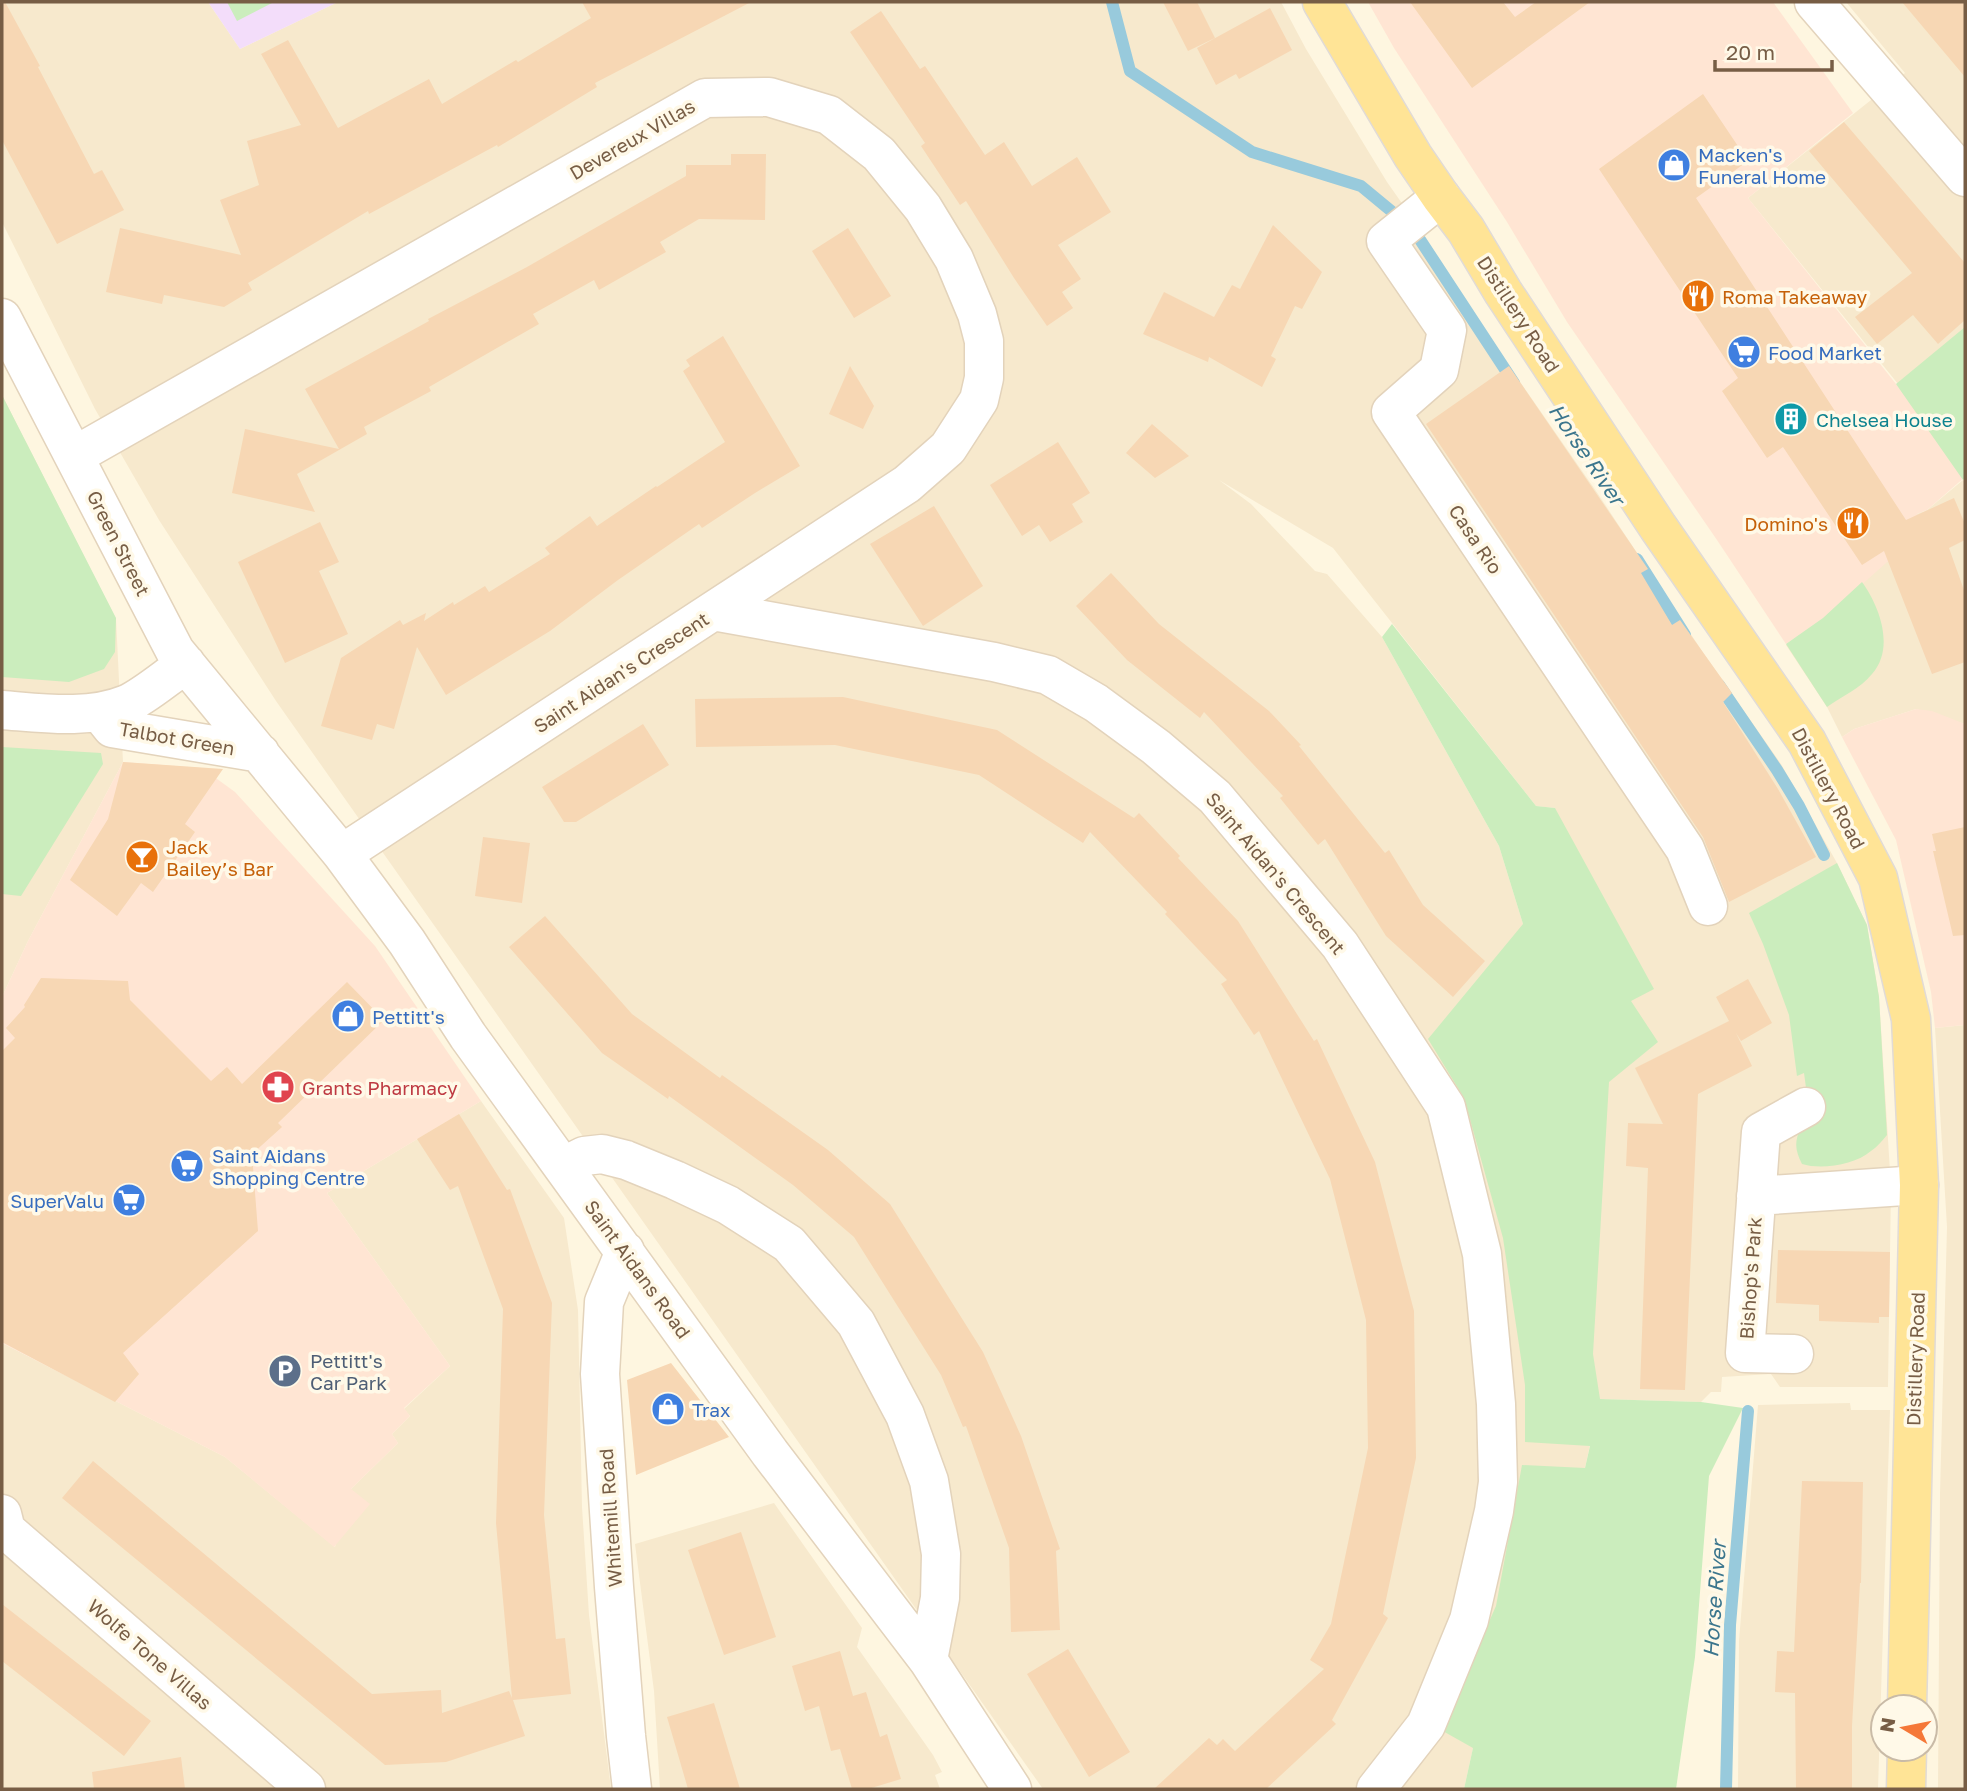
<svg xmlns="http://www.w3.org/2000/svg" width="1967" height="1791" font-family="'Golos Text',sans-serif">
	<style>
		.residential { fill: #f7e9cd; fill-rule: evenodd }
		.commercial { fill: #ffe5d3 }
		.education { fill: #f3ddfa }
		.green { fill: #cbedbd }
		.lines { fill: none; stroke-linecap: round; stroke-linejoin: round }
		.stream { stroke: #98cadc; stroke-width: 12 }
		.building { fill: #f7d7b4 }
		.minor-casing { stroke: #e3d3bb; stroke-width: 41 }
		.major-casing { stroke: #e1dbd6; stroke-width: 41 }
		.minor { stroke: #fff; stroke-width: 38 }
		.major { stroke: #ffe496; stroke-width: 38 }
		.labels { text-anchor: middle; dominant-baseline: central; stroke-width: 7; stroke-linejoin: round; paint-order: stroke }
		.street-label { font-size: 19px; fill: #775d45; stroke: #fff9e8 }
		.shop-label { font-size: 19px; fill: #366cbe; stroke: #fff9e8; text-anchor: start }
		.food-label { font-size: 19px; fill: #c56008; stroke: #fff9e8; text-anchor: start }
		.culture-label { font-size: 19px; fill: #0d838f; stroke: #fff9e8; text-anchor: start }
		.health-label { font-size: 19px; fill: #be3a42; stroke: #fff9e8; text-anchor: start }
		.service-label { font-size: 19px; fill: #4e5e75; stroke: #fff9e8; text-anchor: start }
		.water-label { font-size: 21px; font-style: italic; fill: #3c768d; stroke: #fff9e8 }
	</style>
	<rect width="100%" height="100%" fill="#fef6e0"/>
	<path class="residential" d="M 2,2 L 208,2 L 240,49 L 338,2 L 1281,2 L 1306,49 L 1387,182 L 1413,219 L 1509,366 L 1598,494 L 1704,654 L 1781,764 L 1837,863 L 1867,925 L 1879,997 L 1891,1187 L 1888,1387 L 1780,1387 L 1771,1374 L 1722,1377 L 1721,1392 L 1711,1392 L 1701,1402 L 1600,1399 L 1585,1468 L 1473,1748 L 1464,1789 L 1043,1789 L 276,701 L 159,520 L 95,409 L 2,222 ZM 1219,480 L 1333,548 L 1536,806 L 1555,808 L 1523,924 L 1499,846 L 1382,637 L 1327,574 L 1315,571 L 1251,504 Z
		M 1846,2 L 1965,2 L 1965,467 L 1748,198 L 1905,73 Z
		M 2,395 L 116,619 L 123,762 L 28,941 L 2,997 Z
		M 1963,480 L 1965,483 L 1965,724 L 1916,709 L 1854,729 L 1842,737 L 1827,707 L 1786,645 L 1903,548 L 1917,514 L 1927,510 Z
		M 1965,1025 L 1965,1789 L 1938,1789 L 1940,1494 L 1947,1227 L 1935,1028 Z
		M 481,1101 L 564,1218 L 578,1310 L 582,1507 L 589,1615 L 611,1789 L 2,1789 L 2,1343 L 225,1457 L 335,1547 L 351,1489 L 398,1443 L 392,1434 L 410,1416 L 404,1409 L 450,1366 L 327,1193 Z
		M 1850,1403 L 1851,1410 L 1890,1410 L 1878,1789 L 1738,1789 L 1739,1641 L 1758,1405 Z
		M 774,1503 L 862,1628 L 857,1647 L 933,1755 L 942,1772 L 935,1775 L 940,1789 L 660,1789 L 654,1691 L 635,1544 Z"/>
	<path class="commercial" d="M 1368,2 L 1773,2 L 1853,113 L 1748,198 L 1896,384 L 1965,467 L 1965,477 L 1927,510 L 1917,514 L 1920,528 L 1903,548 L 1823,619 L 1786,644 L 1717,540 L 1567,322 L 1507,222 L 1394,48 Z
		M 1916,709 L 1932,711 L 1965,724 L 1965,1025 L 1935,1028 L 1931,992 L 1896,840 L 1842,737 L 1854,729 Z
		M 123,762 L 202,768 L 235,792 L 375,946 L 481,1101 L 327,1193 L 450,1366 L 404,1408 L 410,1416 L 392,1434 L 398,1443 L 351,1489 L 370,1504 L 334,1547 L 225,1457 L 2,1343 L 2,997 L 28,941 Z"/>
	<path class="education" d="M 208,2 L 338,2 L 240,49 Z"/>
	<path class="green" d="M 227,2 L 274,2 L 237,21 Z
		M 1965,327 L 1965,477 L 1963,480 L 1896,384 Z
		M 2,395 L 116,618 L 115,652 L 104,669 L 69,682 L 2,677 Z
		M 1862,582 C 1880,607 1895,648 1872,674 C 1861,688 1841,697 1827,707 L 1786,644 L 1823,618 Z
		M 1392,624 L 1536,806 L 1555,808 L 1654,989 L 1631,1001 L 1658,1042 L 1609,1082 L 1593,1354 L 1600,1399 L 1701,1402 L 1743,1408 L 1709,1476 L 1695,1657 L 1676,1789 L 1464,1789 L 1473,1748 L 1441,1730 L 1496,1606 L 1522,1465 L 1585,1468 L 1590,1446 L 1525,1442 L 1525,1385 L 1503,1238 L 1464,1098 L 1428,1039 L 1523,924 L 1499,846 L 1382,637 Z
		M 2,747 L 101,753 L 103,764 L 21,896 L 2,894 Z
		M 1837,863 L 1867,925 L 1879,997 L 1887,1135 C 1882,1141 1877,1147 1871,1151 C 1855,1165 1821,1170 1802,1164 C 1795,1150 1794,1142 1801,1127 L 1811,1124 L 1804,1073 L 1797,1076 L 1789,1015 L 1763,944 L 1749,913 Z"/>
	<g class="lines">
		<path class="stream" d="M 1112,2 L 1130,71 L 1252,152 L 1361,186 L 1413,229 L 1514,383
			M 1637,559 L 1685,635
			M 1719,685 L 1777,770 L 1799,806 L 1824,855
			M 1726,1789 L 1730,1625 L 1748,1411"/>
	</g>
	<path class="building" d="M 2,2 L 5,2 L 40,66 L 38,67 L 94,174 L 102,170 L 124,210 L 57,244 L 2,140 Z
		M 582,2 L 751,2 L 595,83 L 597,87 L 498,147 L 497,145 L 369,214 L 368,211 L 248,283 L 252,290 L 224,307 L 164,295 L 162,304 L 106,292 L 120,228 L 241,255 L 220,200 L 259,185 L 247,141 L 301,125 L 261,54 L 288,40 L 338,128 L 429,79 L 442,104 L 516,60 L 518,62 L 591,18 Z
		M 1163,2 L 1197,2 L 1215,38 L 1188,51 Z
		M 1410,2 L 1503,2 L 1515,17 L 1536,2 L 1590,2 L 1472,88 Z
		M 1902,2 L 1965,2 L 1965,77 Z
		M 1270,8 L 1292,50 L 1239,79 L 1236,74 L 1216,85 L 1197,48 Z
		M 881,11 L 920,69 L 925,66 L 985,155 L 1004,142 L 1032,186 L 1077,157 L 1111,212 L 1058,245 L 1081,279 L 1062,292 L 1073,308 L 1047,326 L 1014,278 L 966,201 L 960,205 L 921,146 L 925,143 L 850,32 Z
		M 1703,94 L 1748,161 L 1696,198 L 1906,520 L 1954,498 L 1965,524 L 1965,540 L 1949,548 L 1965,593 L 1965,662 L 1932,674 L 1884,551 L 1862,565 L 1783,447 L 1767,458 L 1722,391 L 1738,378 L 1599,169 Z
		M 1844,122 L 1965,263 L 1965,320 L 1938,344 L 1913,315 L 1877,344 L 1855,317 L 1912,273 L 1809,151 Z
		M 731,154 L 766,154 L 765,220 L 699,219 L 660,242 L 666,252 L 599,290 L 594,280 L 533,314 L 539,324 L 429,387 L 431,391 L 364,427 L 367,434 L 297,474 L 315,512 L 232,493 L 245,429 L 339,449 L 305,389 L 429,321 L 428,319 L 527,267 L 686,176 L 686,165 L 731,165 Z
		M 1273,225 L 1322,272 L 1302,309 L 1295,306 L 1271,356 L 1276,359 L 1262,387 L 1209,357 L 1208,362 L 1143,334 L 1164,292 L 1214,317 L 1232,285 L 1240,289 Z
		M 848,228 L 891,296 L 854,318 L 812,251 Z
		M 723,336 L 800,466 L 755,493 L 702,528 L 699,524 L 618,580 L 550,631 L 446,695 L 417,647 L 394,729 L 377,724 L 372,740 L 321,726 L 341,658 L 400,620 L 403,625 L 426,613 L 424,621 L 453,602 L 454,605 L 485,586 L 489,592 L 550,554 L 545,548 L 590,516 L 597,526 L 656,486 L 657,487 L 725,442 L 683,371 L 690,366 L 686,360 Z
		M 850,366 L 874,406 L 863,429 L 829,414 Z
		M 1509,366 L 1648,569 L 1641,573 L 1672,625 L 1680,620 L 1732,693 L 1723,702 L 1778,789 L 1816,857 L 1729,902 L 1703,837 L 1426,424 Z
		M 1152,424 L 1189,456 L 1155,478 L 1126,453 Z
		M 1058,442 L 1090,493 L 1072,504 L 1083,522 L 1050,542 L 1039,525 L 1022,536 L 990,485 Z
		M 934,506 L 983,586 L 923,626 L 870,544 Z
		M 320,522 L 339,562 L 319,571 L 348,634 L 285,663 L 238,562 Z
		M 1111,573 L 1159,624 L 1269,711 L 1301,745 L 1299,746 L 1385,853 L 1389,850 L 1423,905 L 1485,961 L 1453,997 L 1386,936 L 1325,839 L 1318,845 L 1280,798 L 1283,796 L 1204,712 L 1200,718 L 1127,660 L 1076,606 Z
		M 843,697 L 997,730 L 1134,818 L 1139,813 L 1180,856 L 1178,858 L 1238,921 L 1314,1041 L 1317,1039 L 1375,1162 L 1414,1311 L 1416,1458 L 1383,1614 L 1388,1618 L 1332,1720 L 1336,1724 L 1266,1789 L 1154,1789 L 1209,1738 L 1217,1745 L 1223,1739 L 1235,1751 L 1324,1669 L 1310,1660 L 1331,1624 L 1368,1448 L 1366,1320 L 1330,1179 L 1259,1031 L 1254,1035 L 1221,984 L 1227,980 L 1165,914 L 1167,912 L 1090,832 L 1083,843 L 979,775 L 835,745 L 696,747 L 695,699 Z
		M 643,724 L 669,765 L 576,822 L 564,822 L 542,787 Z
		M 123,762 L 223,769 L 185,824 L 195,832 L 153,892 L 141,883 L 117,916 L 70,880 L 108,819 Z
		M 1965,827 L 1965,935 L 1953,936 L 1933,851 L 1936,851 L 1932,834 Z
		M 483,837 L 530,843 L 522,903 L 475,896 Z
		M 545,916 L 632,1014 L 720,1078 L 722,1075 L 828,1150 L 890,1204 L 983,1352 L 1021,1436 L 1060,1549 L 1056,1551 L 1060,1630 L 1011,1632 L 1009,1548 L 966,1426 L 963,1427 L 941,1375 L 854,1237 L 793,1185 L 669,1096 L 668,1099 L 602,1053 L 509,947 Z
		M 41,978 L 128,981 L 130,1000 L 211,1081 L 227,1067 L 242,1084 L 347,982 L 384,1020 L 278,1123 L 282,1127 L 252,1154 L 258,1231 L 123,1353 L 139,1374 L 115,1402 L 2,1342 L 2,1051 L 15,1038 L 6,1028 L 25,1007 L 24,1005 Z
		M 1748,979 L 1772,1023 L 1741,1041 L 1736,1033 L 1752,1066 L 1698,1094 L 1685,1390 L 1640,1389 L 1648,1168 L 1626,1166 L 1628,1123 L 1663,1124 L 1635,1068 L 1729,1021 L 1716,997 Z
		M 459,1114 L 507,1190 L 510,1189 L 552,1303 L 544,1515 L 556,1639 L 565,1638 L 571,1694 L 513,1700 L 525,1736 L 446,1762 L 385,1765 L 62,1498 L 93,1461 L 372,1694 L 441,1690 L 442,1713 L 509,1691 L 512,1698 L 496,1523 L 503,1309 L 458,1186 L 450,1190 L 417,1139 Z
		M 1778,1250 L 1890,1252 L 1889,1317 L 1879,1317 L 1879,1323 L 1819,1321 L 1819,1305 L 1776,1303 Z
		M 671,1363 L 729,1437 L 636,1475 L 627,1380 Z
		M 1802,1481 L 1863,1482 L 1861,1583 L 1860,1583 L 1852,1726 L 1852,1789 L 1796,1789 L 1795,1693 L 1775,1692 L 1777,1651 L 1794,1652 Z
		M 741,1532 L 776,1637 L 724,1655 L 688,1550 Z
		M 2,1604 L 151,1721 L 124,1756 L 2,1661 Z
		M 1068,1649 L 1130,1752 L 1089,1777 L 1027,1674 Z
		M 840,1651 L 853,1696 L 866,1692 L 880,1737 L 887,1734 L 901,1779 L 868,1789 L 852,1789 L 840,1749 L 831,1751 L 819,1706 L 805,1711 L 792,1666 Z
		M 714,1703 L 740,1789 L 688,1789 L 667,1717 Z
		M 181,1757 L 185,1789 L 94,1789 L 92,1772 Z"/>
	<g class="lines">
		<defs>
			<path id="minor" d="M 1814,2 L 1965,177
				M 1441,197 L 1386,241 L 1447,330 L 1439,370 L 1391,412 L 1685,849 L 1708,906
				M 2,318 L 175,651 L 342,854 L 407,942 L 468,1036 L 770,1453 L 928,1660 L 1012,1789
				M 74,456 L 705,98 L 769,97 L 829,115 L 879,154 L 923,208 L 954,259 L 977,314 L 984,341 L 984,378 L 979,400 L 948,448 L 907,484 L 713,611
				M 2,710 C 42,713 88,720 127,704 C 145,696 169,675 186,664
				M 100,713 L 112,728 L 260,753
				M 342,854 L 713,611 L 994,662 L 1048,675 L 1096,703 L 1156,747 L 1215,797 L 1340,945 L 1446,1107 L 1482,1254 L 1496,1404 L 1498,1482 L 1494,1511 L 1469,1620 L 1426,1725 L 1376,1789
				M 564,1166 L 584,1156 L 602,1154 L 626,1160 L 675,1180 L 728,1205 L 789,1244 L 856,1323 L 905,1415 L 929,1481 L 941,1554 L 940,1598 L 928,1660
				M 1756,1196 L 1919,1185
				M 625,1251 L 604,1302 L 600,1374 L 614,1587 L 626,1736 L 632,1789
				M 1794,1354 L 1745,1353 L 1761,1132 L 1806,1107
				M 2,1514 L 6,1530 L 306,1789"/>
			<path id="major" d="M 1322,2 L 1413,156 L 1441,197 L 1466,230 L 1503,292 L 1658,527 L 1807,742 L 1878,878 L 1911,1019 L 1919,1185 L 1907,1707
				M 1906,1789 L 1907,1749"/>
		</defs>
		<use href="#minor" class="minor-casing"/>
		<use href="#major" class="major-casing"/>
		<use href="#minor" class="minor"/>
		<use href="#major" class="major"/>
	</g>
	<defs>
		<symbol id="shop-disc" viewBox="-11 -11 22 22"><circle r="9.5" fill="#3f7fe0" stroke="#fff9e8"/><path d="M-5-2.5h2.3a2.7 3.5 0 0 1 5.4 0H5L5.5 6h-11ZM-1.5-2.5h3a1.5 2.3 0 0 0-3 0Z" fill="#fff"/></symbol>
		<symbol id="restaurant-disc" viewBox="-11 -11 22 22"><circle r="9.5" fill="#e8710a" stroke="#fff9e8"/><path d="M-5-6h1v4h1v-4h1v4h1v-4h1v5L-1.5 .5V6h-2V.5L-5-1ZM5-6V6H3V1.5H1.5Q1.5-4 5-6Z" fill="#fff"/></symbol>
		<symbol id="supermarket-disc" viewBox="-11 -11 22 22"><circle r="9.5" fill="#3f7fe0" stroke="#fff9e8"/><path d="M-6-5.5h2.5l.6 2H6L4.5 2H-2.5L-4.4-4H-6ZM-1.5 3.2a1.3 1.3 0 1 0 .1 0ZM3 3.2a1.3 1.3 0 1 0 .1 0Z" fill="#fff"/></symbol>
		<symbol id="building-disc" viewBox="-11 -11 22 22"><circle r="9.5" fill="#0f9aa8" stroke="#fff9e8"/><path d="M-4-6H4V6H1V3H-1V6H-4ZM-2.5-4.3h1.7v1.8h-1.7ZM.8-4.3h1.7v1.8H.8ZM-2.5-1h1.7V.8h-1.7ZM.8-1h1.7V.8H.8Z" fill="#fff"/></symbol>
		<symbol id="bar-disc" viewBox="-11 -11 22 22"><circle r="9.5" fill="#e8710a" stroke="#fff9e8"/><path d="M-6-5H6L.8 .8V4.5H3.5V6h-7V4.5H-.8V.8Z" fill="#fff"/></symbol>
		<symbol id="pharmacy-disc" viewBox="-11 -11 22 22"><circle r="9.5" fill="#e0444e" stroke="#fff9e8"/><path d="M-2-6h4v4h4v4h-4v4h-4v-4h-4v-4h4Z" fill="#fff"/></symbol>
		<symbol id="parking-disc" viewBox="-11 -11 22 22"><circle r="9.5" fill="#5c6f8a" stroke="#fff9e8"/><path d="M-3.5-5.5H1a3.5 3.5 0 0 1 0 7H-1V5.5H-3.5ZM-1-3.4V-.6H.8a1.4 1.4 0 0 0 0-2.8Z" fill="#fff"/></symbol>
	</defs>
	<g fill-rule="evenodd">
		<use href="#shop-disc" x="1655" y="146" width="38" height="38"/>
		<use href="#restaurant-disc" x="1679" y="277" width="38" height="38"/>
		<use href="#supermarket-disc" x="1725" y="333" width="38" height="38"/>
		<use href="#building-disc" x="1772" y="400" width="38" height="38"/>
		<use href="#restaurant-disc" x="1834" y="504" width="38" height="38"/>
		<use href="#bar-disc" x="123" y="838" width="38" height="38"/>
		<use href="#shop-disc" x="329" y="997" width="38" height="38"/>
		<use href="#pharmacy-disc" x="259" y="1068" width="38" height="38"/>
		<use href="#supermarket-disc" x="168" y="1147" width="38" height="38"/>
		<use href="#supermarket-disc" x="110" y="1181" width="38" height="38"/>
		<use href="#parking-disc" x="266" y="1352" width="38" height="38"/>
		<use href="#shop-disc" x="649" y="1390" width="38" height="38"/>
	</g>
	<g class="labels">
		<g class="street-label">
			<text transform="translate(632 139) rotate(-30)">Devereux Villas</text>
			<text transform="translate(1519 314) rotate(57)">Distillery Road</text>
			<text transform="translate(1476 539) rotate(56)">Casa Rio</text>
			<text transform="translate(119 543) rotate(63)">Green Street</text>
			<text transform="translate(621 672) rotate(-33)">Saint Aidan's Crescent</text>
			<text transform="translate(177 738) rotate(10)">Talbot Green</text>
			<text transform="translate(1829 788) rotate(62)">Distillery Road</text>
			<text transform="translate(1276 873) rotate(50)">Saint Aidan's Crescent</text>
			<text transform="translate(638 1269) rotate(54)">Saint Aidans Road</text>
			<text transform="translate(1750 1278) rotate(-86)">Bishop's Park</text>
			<text transform="translate(1915 1359) rotate(-88)">Distillery Road</text>
			<text transform="translate(610 1518) rotate(-94)">Whitemill Road</text>
			<text transform="translate(150 1654) rotate(41)">Wolfe Tone Villas</text>
		</g>
		<g class="shop-label">
			<text x="1698" y="154">Macken's<tspan x="1698" dy="22">Funeral Home</tspan></text>
			<text x="1768" y="352">Food Market</text>
			<text x="372" y="1016">Pettitt's</text>
			<text x="212" y="1155">Saint Aidans<tspan x="212" dy="22">Shopping Centre</tspan></text>
			<text x="104" y="1200" text-anchor="end">SuperValu</text>
			<text x="692" y="1409">Trax</text>
		</g>
		<g class="food-label">
			<text x="1722" y="296">Roma Takeaway</text>
			<text x="1828" y="523" text-anchor="end">Domino's</text>
			<text x="166" y="846">Jack<tspan x="166" dy="22">Bailey’s Bar</tspan></text>
		</g>
		<g class="culture-label">
			<text x="1816" y="419">Chelsea House</text>
		</g>
		<g class="health-label">
			<text x="302" y="1087">Grants Pharmacy</text>
		</g>
		<g class="service-label">
			<text x="310" y="1360">Pettitt's<tspan x="310" dy="22">Car Park</tspan></text>
		</g>
		<g class="water-label">
			<text transform="translate(1587 454) rotate(56)">Horse River</text>
			<text transform="translate(1714 1599) rotate(-86)">Horse River</text>
		</g>
	</g>
	<rect width="1967" height="1791" fill="none" stroke="#775d45" stroke-width="7"/>
	<g transform="translate(1904 1728) rotate(280)"><circle r="33" fill="#fff9e8" stroke="#c9bba7" stroke-width="2"/>
	<path d="M0-5L12 26L0 18L-12 26Z" fill="#f57838"/>
	<text y="-10" font-size="19" font-weight="bold" text-anchor="middle" fill="#775d45">N</text>
	</g>
	<path d="M1715 60v10h117v-10" fill="none" stroke="#775d45" stroke-width="3.5"/>
	<text x="1726" y="60" font-size="21" fill="#775d45" stroke="#fff9e8" stroke-width="5" paint-order="stroke">20 m</text>
</svg>
